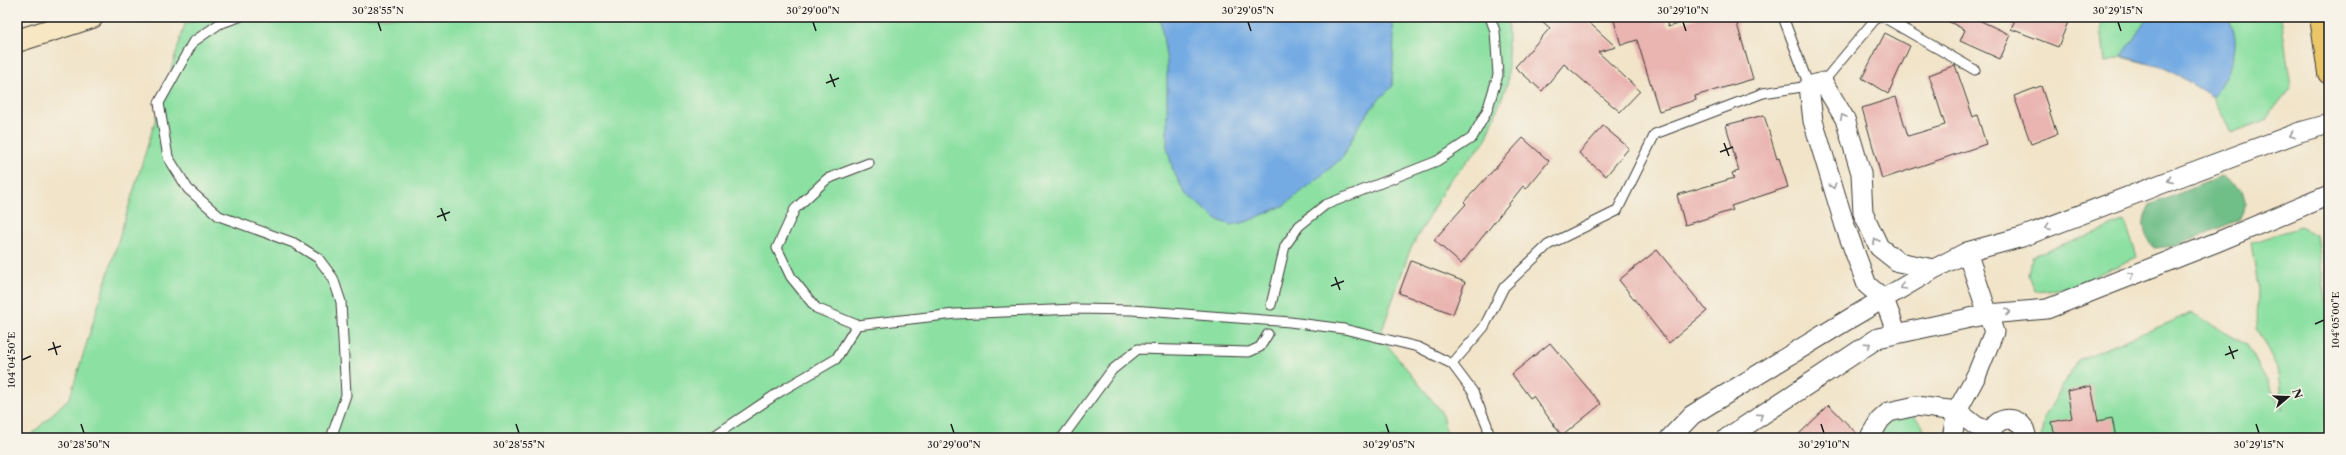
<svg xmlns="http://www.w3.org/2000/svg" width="2346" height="455" font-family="'Libre Caslon Text',serif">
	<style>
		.green { fill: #8be0a2; stroke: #547e5f }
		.forest { fill: #70be88; stroke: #466d52 }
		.water { fill: #75abe3; stroke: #486480 }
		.building { fill: #eab4b0 }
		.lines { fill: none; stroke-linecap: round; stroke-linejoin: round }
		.service-casing { stroke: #3c3a36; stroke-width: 11 }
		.minor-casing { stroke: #3c3a36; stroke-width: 21 }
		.secondary-casing { stroke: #3c3a36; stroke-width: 24 }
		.trunk-casing { stroke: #3c3a36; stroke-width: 24 }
		.service { stroke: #fff; stroke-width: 9 }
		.minor { stroke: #fff; stroke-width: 19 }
		.secondary { stroke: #f7e8c3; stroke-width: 22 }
		.trunk { stroke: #eac669; stroke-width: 22 }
		.oneway { stroke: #999 }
		.ticks { fill: none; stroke: #1c1c1c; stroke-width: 1.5 }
		.neatline { fill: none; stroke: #1c1c1c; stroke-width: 1.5 }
		.ticks-label { font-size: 10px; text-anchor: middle; fill: #1c1c1c }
	</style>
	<rect width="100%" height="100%" fill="#f7f3e8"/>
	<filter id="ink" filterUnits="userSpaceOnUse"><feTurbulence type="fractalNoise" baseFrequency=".025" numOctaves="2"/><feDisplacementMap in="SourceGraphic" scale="8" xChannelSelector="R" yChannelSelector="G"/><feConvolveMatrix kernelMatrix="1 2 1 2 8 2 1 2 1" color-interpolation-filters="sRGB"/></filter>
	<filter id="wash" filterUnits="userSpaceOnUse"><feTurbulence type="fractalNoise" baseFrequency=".012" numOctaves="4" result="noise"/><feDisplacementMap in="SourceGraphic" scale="16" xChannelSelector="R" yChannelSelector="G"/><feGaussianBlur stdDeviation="0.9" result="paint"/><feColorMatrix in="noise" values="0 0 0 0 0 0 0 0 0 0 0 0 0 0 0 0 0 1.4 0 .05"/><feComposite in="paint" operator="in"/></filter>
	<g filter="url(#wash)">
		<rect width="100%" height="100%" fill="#f1e4c9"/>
		<path class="green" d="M 206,17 L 1508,17 L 1508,81 L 1486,140 L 1448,182 L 1410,250 L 1380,336 L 1441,411 L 1448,438 L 28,438 L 70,397 L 185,24 Z
			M 2100,17 L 2281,17 L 2291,87 L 2265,120 L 2231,133 L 2213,97 L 2168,69 L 2122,57 L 2105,62 Z
			M 2125,221 L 2137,257 L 2068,288 L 2035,291 L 2029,275 L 2032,257 Z
			M 2300,227 L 2317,235 L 2329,322 L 2329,438 L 2041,438 L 2044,418 L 2078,360 L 2191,313 L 2247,345 L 2283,410 L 2277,368 L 2257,328 L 2258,287 L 2251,243 Z
			M 1911,415 L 1922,424 L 1927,438 L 1881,438 L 1882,432 L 1889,419 Z"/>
		<path class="forest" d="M 2222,176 L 2242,190 L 2246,204 L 2239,220 L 2173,246 L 2154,248 C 2143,231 2140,224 2150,205 Z"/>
		<path class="water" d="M 1160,17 L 1392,17 L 1394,36 L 1392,87 L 1377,101 L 1359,125 L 1343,157 L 1320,177 L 1283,206 L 1246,222 L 1230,225 L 1216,219 L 1184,192 L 1173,170 L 1167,147 L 1167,62 Z
			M 2148,17 L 2227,17 C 2246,45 2228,72 2213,97 L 2168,69 L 2122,56 Z"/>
		<g id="blocks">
			<path class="building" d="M 1537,17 L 1583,17 L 1616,47 L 1598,52 L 1640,91 L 1620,112 L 1564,64 L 1542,91 L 1515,67 L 1550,28 Z
				M 1613,17 L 1665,17 L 1668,27 L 1700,17 L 1735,17 L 1753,79 L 1695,96 L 1696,100 L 1659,111 L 1637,40 L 1621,45 Z
				M 1940,17 L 1972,17 L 2011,35 L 2000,59 L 1960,41 L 1965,30 Z
				M 2016,17 L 2070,17 L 2058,47 L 2011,29 Z
				M 1885,33 L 1910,46 L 1888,94 L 1862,78 Z
				M 1955,65 L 1973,117 L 1977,115 L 1986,144 L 1882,179 L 1862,108 L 1896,97 L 1908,136 L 1945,125 L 1929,75 Z
				M 2041,86 L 2057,134 L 2031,144 L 2014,96 Z
				M 1764,115 L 1777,159 L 1779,158 L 1788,187 L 1731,206 L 1733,210 L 1685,225 L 1677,195 L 1734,178 L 1732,173 L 1739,171 L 1726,125 Z
				M 1603,126 L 1629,148 L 1606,176 L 1579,153 Z
				M 1523,138 L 1549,161 L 1526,189 L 1523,186 L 1461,264 L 1434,240 L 1466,204 L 1464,202 Z
				M 1657,250 L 1707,311 L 1669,343 L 1619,280 Z
				M 1411,261 L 1465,282 L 1453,314 L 1399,293 Z
				M 1550,343 L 1601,404 L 1562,436 L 1533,396 L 1530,398 L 1512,374 Z
				M 2091,386 L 2098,421 L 2112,418 L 2116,438 L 2055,438 L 2052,422 L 2072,418 L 2067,391 Z
				M 1829,405 L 1861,438 L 1795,438 Z"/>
		</g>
	</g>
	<g filter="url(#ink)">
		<use href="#blocks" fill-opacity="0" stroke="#3c3a36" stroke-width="1"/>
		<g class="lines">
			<defs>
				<path id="service" d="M 239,17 L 219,24 L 193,42 L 159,103 L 168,157 L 188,189 L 219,216 L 294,243 L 318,258 L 333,278 L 341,302 L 346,395 L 331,438
					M 1883,17 L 1975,70
					M 1823,82 L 1877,17
					M 869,163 L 827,179 L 795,209 L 777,248 L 791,277 L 816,308 L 857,325 L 955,314 L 1075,309 L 1132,310 L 1290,322 L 1344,329 L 1418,347 L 1452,364 L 1473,392 L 1487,425 L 1490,438
					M 1271,305 L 1285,246 L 1299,226 L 1325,205 L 1437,161 L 1472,138 L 1487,111 L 1498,75 L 1495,31 L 1490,17
					M 1452,364 L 1484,327 L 1504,287 L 1548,245 L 1617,211 L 1655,134 L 1763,93 L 1809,86 L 1783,17
					M 711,438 L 781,391 L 836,359 L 857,325
					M 1062,438 L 1112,370 L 1138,349 L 1249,352 L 1260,347 L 1268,334"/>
				<path id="minor" d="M 1897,334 L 1884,299 L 1867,285 L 1845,226 L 1813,121 L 1809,86 L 1823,82 L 1845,119 L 1861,173 L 1863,213 L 1879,247 L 1898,262 L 1934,269
					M 1670,438 L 1692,415 L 1849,319 L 1934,269 L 1967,252 L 2022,237 L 2190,173 L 2300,132 L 2329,124
					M 1727,438 L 1878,338 L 1988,314 L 2047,309 L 2217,242 L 2329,195
					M 1873,438 L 1871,435 L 1880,420 L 1889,412 L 1916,406 L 1957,411 L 1976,426 L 1991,432
					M 1952,438 L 1957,411 L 1977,374 L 1994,332 L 1967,252
					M 1991,438 C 1991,413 2026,413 2026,438"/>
				<path id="secondary" d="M 17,41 L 92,17"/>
				<path id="trunk" d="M 2321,17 L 2329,73"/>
			</defs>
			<use href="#service" class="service-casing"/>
			<use href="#minor" class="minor-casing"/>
			<use href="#secondary" class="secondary-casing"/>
			<use href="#trunk" class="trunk-casing"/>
			<use href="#service" class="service"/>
			<use href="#minor" class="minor"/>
			<use href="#secondary" class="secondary"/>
			<use href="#trunk" class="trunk"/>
		</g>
		<defs><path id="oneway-chevron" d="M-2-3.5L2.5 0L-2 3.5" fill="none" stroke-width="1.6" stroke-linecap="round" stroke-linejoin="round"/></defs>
		<g class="oneway">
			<use href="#oneway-chevron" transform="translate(1843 117) rotate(-116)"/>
			<use href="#oneway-chevron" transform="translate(2292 135) rotate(160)"/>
			<use href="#oneway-chevron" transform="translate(2170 180) rotate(159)"/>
			<use href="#oneway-chevron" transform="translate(1833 186) rotate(73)"/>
			<use href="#oneway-chevron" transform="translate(2048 227) rotate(159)"/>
			<use href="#oneway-chevron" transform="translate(1876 241) rotate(-116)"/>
			<use href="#oneway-chevron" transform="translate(2131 275) rotate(-22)"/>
			<use href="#oneway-chevron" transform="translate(1903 287) rotate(150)"/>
			<use href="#oneway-chevron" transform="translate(2008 312) rotate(-5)"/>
			<use href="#oneway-chevron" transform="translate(1868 345) rotate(-34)"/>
			<use href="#oneway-chevron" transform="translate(1760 416) rotate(-34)"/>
		</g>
	</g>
	<path class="ticks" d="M 378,22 L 381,31M 813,22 L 816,31M 1248,22 L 1251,31M 1683,22 L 1686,31M 2118,22 L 2121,31M 830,74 L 835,87M 826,83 L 839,78M 1724,143 L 1729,156M 1720,152 L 1733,147M 441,208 L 446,221M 437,217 L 450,212M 1335,277 L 1340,290M 1331,286 L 1344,281M 2315,324 L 2324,320M 53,342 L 57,355M 2229,346 L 2234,359M 48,350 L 61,346M 2225,355 L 2238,350M 22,360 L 31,356M 81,424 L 84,433M 516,424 L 519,433M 951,424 L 954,433M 1386,424 L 1389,433M 1821,424 L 1824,433M 2256,424 L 2259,433"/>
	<rect width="2346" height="455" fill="none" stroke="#f7f3e8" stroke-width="44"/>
	<g transform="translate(2288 397) rotate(71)" stroke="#f7f3e8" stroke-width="3" paint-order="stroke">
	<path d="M0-3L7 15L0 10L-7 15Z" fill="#1c1c1c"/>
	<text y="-6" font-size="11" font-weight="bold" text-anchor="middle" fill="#1c1c1c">N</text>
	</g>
	<rect x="22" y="22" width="2302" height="411" class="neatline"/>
	<g class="ticks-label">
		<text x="378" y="14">30°28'55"N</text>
		<text x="813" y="14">30°29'00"N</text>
		<text x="1248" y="14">30°29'05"N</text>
		<text x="1683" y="14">30°29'10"N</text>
		<text x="2118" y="14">30°29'15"N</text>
		<text transform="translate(2335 320) rotate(-90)" y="4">104°05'00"E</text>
		<text transform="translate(11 360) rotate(-90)" y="4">104°04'50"E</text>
		<text x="84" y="448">30°28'50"N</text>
		<text x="519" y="448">30°28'55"N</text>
		<text x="954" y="448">30°29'00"N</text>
		<text x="1389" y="448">30°29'05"N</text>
		<text x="1824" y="448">30°29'10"N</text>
		<text x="2259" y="448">30°29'15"N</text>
	</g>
</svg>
